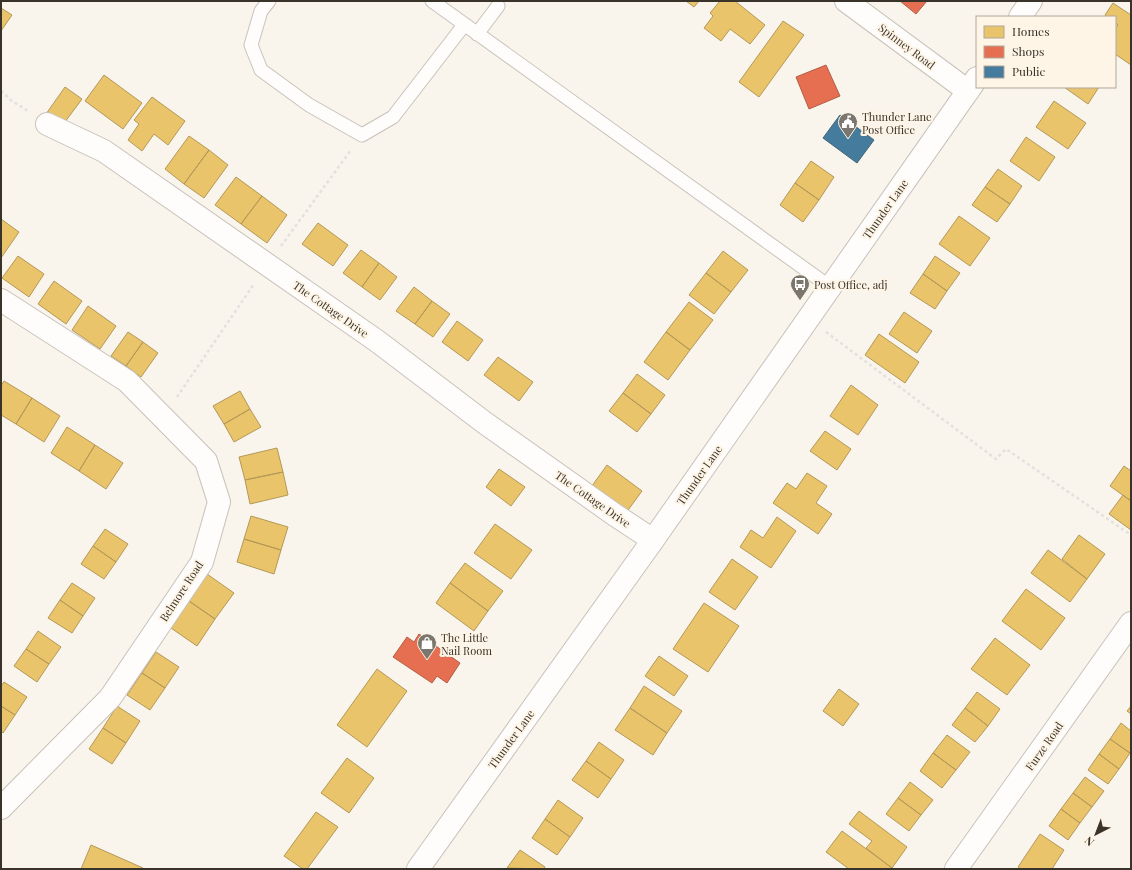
<svg xmlns="http://www.w3.org/2000/svg" width="1132" height="870" font-family="'Playfair Display',serif">
	<style>
		.homes { fill: #e9c46a; stroke: #b49857 }
		.shops { fill: #e76f51; stroke: #b35d45 }
		.public { fill: #457b9d; stroke: #41657a }
		.lines { fill: none; stroke-linecap: round; stroke-linejoin: round }
		.service-casing { stroke: #c8c2ba; stroke-width: 15 }
		.minor-casing { stroke: #c8c2ba; stroke-width: 24 }
		.tertiary-casing { stroke: #c8c2ba; stroke-width: 24 }
		.path { stroke: #e3e1df; stroke-width: 2.5; stroke-dasharray: 3 3; stroke-linecap: butt }
		.service { stroke: #fefdfc; stroke-width: 13 }
		.minor { stroke: #fefdfc; stroke-width: 22 }
		.tertiary { stroke: #fefdfc; stroke-width: 22 }
		.labels { text-anchor: middle; dominant-baseline: central; stroke-width: 4; stroke-linejoin: round; paint-order: stroke }
		.street-label { font-size: 11px; fill: #39332a; stroke: #fef5e7 }
		.poi-label { font-size: 11px; fill: #39332a; stroke: #fef5e7; text-anchor: start }
	</style>
	<rect width="100%" height="100%" fill="#f9f4ec"/>
	<path class="homes" d="M 686,1 L 699,1 L 694,7 Z
		M 720,1 L 735,1 L 765,25 L 750,44 L 730,29 L 721,41 L 704,28 L 713,16 L 710,13 Z
		M 1113,3 L 1131,15 L 1131,65 L 1115,54 L 1115,29 L 1118,25 L 1115,23 L 1115,17 L 1107,17 L 1105,15 Z
		M 1,8 L 12,15 L 1,31 Z
		M 783,21 L 804,35 L 759,97 L 739,82 Z
		M 104,75 L 142,103 L 123,129 L 85,101 Z
		M 65,87 L 82,99 L 62,126 L 46,114 Z
		M 1064,87 L 1099,87 L 1088,104 Z
		M 152,97 L 185,121 L 168,145 L 154,134 L 142,151 L 128,140 L 139,124 L 134,120 Z
		M 1054,101 L 1086,123 L 1068,149 L 1036,127 Z
		M 189,136 L 209,150 L 184,184 L 165,169 Z
		M 1026,137 L 1055,157 L 1039,181 L 1010,161 Z
		M 209,150 L 228,165 L 204,198 L 184,184 Z
		M 811,161 L 834,177 L 819,200 L 795,183 Z
		M 998,169 L 1022,186 L 1010,204 L 985,187 Z
		M 236,177 L 262,196 L 241,224 L 215,205 Z
		M 795,183 L 819,200 L 803,222 L 780,205 Z
		M 985,187 L 1010,204 L 997,222 L 972,205 Z
		M 262,196 L 287,215 L 267,243 L 241,224 Z
		M 959,216 L 990,238 L 970,266 L 939,244 Z
		M 1,219 L 19,232 L 1,258 Z
		M 318,223 L 348,245 L 333,266 L 302,244 Z
		M 361,250 L 379,263 L 362,287 L 343,273 Z
		M 723,251 L 748,270 L 731,292 L 706,273 Z
		M 18,256 L 44,274 L 29,297 L 2,278 Z
		M 935,256 L 960,273 L 947,291 L 923,274 Z
		M 379,263 L 397,277 L 380,300 L 362,287 Z
		M 706,273 L 731,292 L 714,314 L 689,295 Z
		M 923,274 L 947,291 L 935,309 L 910,293 Z
		M 54,281 L 82,301 L 66,324 L 38,304 Z
		M 414,287 L 432,301 L 415,324 L 396,311 Z
		M 432,301 L 450,314 L 433,337 L 415,324 Z
		M 689,302 L 713,320 L 690,350 L 666,332 Z
		M 88,306 L 116,326 L 100,349 L 72,330 Z
		M 904,312 L 932,331 L 917,353 L 889,334 Z
		M 457,321 L 483,340 L 468,361 L 442,342 Z
		M 128,332 L 143,342 L 126,366 L 111,356 Z
		M 666,332 L 690,350 L 668,380 L 644,362 Z
		M 879,334 L 919,362 L 905,383 L 865,355 Z
		M 143,342 L 158,353 L 141,377 L 126,366 Z
		M 498,357 L 533,382 L 519,401 L 484,375 Z
		M 637,374 L 665,395 L 651,414 L 623,393 Z
		M 4,381 L 32,398 L 16,424 L 1,415 L 1,386 Z
		M 851,385 L 878,405 L 858,435 L 830,416 Z
		M 240,391 L 250,409 L 224,424 L 213,406 Z
		M 623,393 L 651,414 L 637,432 L 609,411 Z
		M 32,398 L 60,416 L 44,442 L 16,424 Z
		M 250,409 L 261,427 L 234,442 L 224,424 Z
		M 67,427 L 95,445 L 79,471 L 51,453 Z
		M 825,431 L 851,449 L 837,470 L 810,451 Z
		M 95,445 L 123,463 L 106,489 L 79,471 Z
		M 277,448 L 283,472 L 245,480 L 239,457 Z
		M 607,465 L 642,491 L 623,517 L 589,490 Z
		M 1124,466 L 1131,471 L 1131,501 L 1110,486 Z
		M 499,469 L 525,487 L 511,506 L 486,487 Z
		M 283,472 L 288,495 L 250,504 L 245,480 Z
		M 807,473 L 827,486 L 816,503 L 832,514 L 818,534 L 773,503 L 787,483 L 796,489 Z
		M 1123,495 L 1131,501 L 1131,530 L 1109,514 Z
		M 251,516 L 288,527 L 281,550 L 244,539 Z
		M 777,517 L 796,531 L 771,568 L 740,547 L 751,530 L 763,538 Z
		M 495,524 L 532,550 L 511,579 L 474,553 Z
		M 105,529 L 128,544 L 116,562 L 93,546 Z
		M 1079,535 L 1105,554 L 1087,579 L 1062,559 Z
		M 244,539 L 281,550 L 274,574 L 237,562 Z
		M 93,546 L 116,562 L 104,579 L 81,564 Z
		M 1048,550 L 1087,579 L 1070,602 L 1031,573 Z
		M 732,559 L 758,577 L 735,610 L 709,592 Z
		M 465,563 L 503,591 L 488,611 L 450,583 Z
		M 207,574 L 234,593 L 215,619 L 189,601 Z
		M 72,583 L 95,598 L 83,616 L 60,600 Z
		M 450,583 L 488,611 L 474,631 L 436,603 Z
		M 1026,589 L 1065,618 L 1041,650 L 1002,621 Z
		M 60,600 L 83,616 L 72,633 L 48,618 Z
		M 189,601 L 215,619 L 197,646 L 171,628 Z
		M 704,603 L 739,626 L 708,672 L 673,649 Z
		M 38,631 L 61,647 L 49,664 L 26,649 Z
		M 995,638 L 1030,665 L 1007,695 L 971,669 Z
		M 26,649 L 49,664 L 37,682 L 14,666 Z
		M 156,652 L 179,667 L 165,688 L 142,673 Z
		M 659,656 L 688,676 L 674,696 L 645,676 Z
		M 377,669 L 407,691 L 367,747 L 337,725 Z
		M 142,673 L 165,688 L 150,710 L 127,695 Z
		M 4,682 L 27,697 L 15,715 L 1,706 L 1,686 Z
		M 644,686 L 682,711 L 667,733 L 630,708 Z
		M 839,689 L 859,704 L 843,726 L 823,711 Z
		M 977,692 L 1000,709 L 988,726 L 965,708 Z
		M 1,706 L 15,715 L 3,733 L 1,731 Z
		M 117,706 L 140,721 L 126,743 L 103,728 Z
		M 1131,706 L 1131,714 L 1127,711 Z
		M 630,708 L 667,733 L 653,755 L 615,730 Z
		M 965,708 L 988,726 L 975,742 L 952,725 Z
		M 1121,723 L 1131,731 L 1131,751 L 1130,753 L 1110,739 Z
		M 103,728 L 126,743 L 112,764 L 89,749 Z
		M 947,735 L 970,752 L 956,770 L 933,753 Z
		M 1110,739 L 1130,753 L 1119,769 L 1099,754 Z
		M 599,742 L 624,760 L 611,779 L 586,761 Z
		M 933,753 L 956,770 L 942,788 L 920,771 Z
		M 1099,754 L 1119,769 L 1108,784 L 1088,770 Z
		M 347,758 L 374,778 L 349,813 L 321,793 Z
		M 586,761 L 611,779 L 598,798 L 572,780 Z
		M 1085,777 L 1104,791 L 1092,807 L 1073,793 Z
		M 910,782 L 933,800 L 921,815 L 898,798 Z
		M 1073,793 L 1092,807 L 1080,823 L 1061,809 Z
		M 898,798 L 921,815 L 909,831 L 886,814 Z
		M 558,800 L 583,818 L 570,837 L 545,819 Z
		M 1061,809 L 1080,823 L 1068,840 L 1049,826 Z
		M 859,811 L 907,847 L 892,868 L 866,848 L 872,841 L 849,824 Z
		M 316,812 L 338,827 L 307,869 L 303,869 L 284,856 Z
		M 545,819 L 570,837 L 557,855 L 532,838 Z
		M 842,831 L 892,868 L 890,869 L 849,869 L 826,852 Z
		M 1040,834 L 1064,850 L 1052,869 L 1021,869 L 1018,867 Z
		M 91,845 L 143,868 L 143,869 L 81,869 Z
		M 520,850 L 545,867 L 544,869 L 507,868 Z"/>
	<path class="shops" d="M 900,1 L 927,1 L 916,14 Z
		M 826,65 L 840,96 L 809,109 L 796,77 Z
		M 419,634 L 460,663 L 447,683 L 437,676 L 432,683 L 393,657 L 407,637 L 414,642 Z"/>
	<path class="public" d="M 840,115 L 874,140 L 857,163 L 823,138 Z"/>
	<g class="lines">
		<defs>
			<path id="service" d="M 269,1 L 261,11 L 251,45 L 261,70 L 309,105 L 362,135 L 393,117 L 464,25
				M 432,1 L 830,287
				M 477,34 L 498,6"/>
			<path id="minor" d="M 846,1 L 968,91
				M 47,124 L 104,151 L 377,341 L 485,423 L 615,515 L 653,540
				M 1,300 L 127,381 L 206,461 L 219,502 L 202,562 L 110,698 L 1,808
				M 956,869 L 1131,623"/>
			<path id="tertiary" d="M 1020,17 L 1031,1
				M 418,869 L 653,540 L 977,78"/>
		</defs>
		<use href="#service" class="service-casing"/>
		<use href="#minor" class="minor-casing"/>
		<use href="#tertiary" class="tertiary-casing"/>
		<path class="path" d="M 1,91 L 12,101 L 28,111
			M 281,246 L 351,150
			M 826,332 L 996,459 L 1006,449 L 1131,535
			M 177,397 L 254,284"/>
		<use href="#service" class="service"/>
		<use href="#minor" class="minor"/>
		<use href="#tertiary" class="tertiary"/>
	</g>
	<defs>
		<symbol id="civic-pin" viewBox="-11 -11 22 30"><path d="M0 17L-7.5 6A9.5 9.5 0 1 1 7.5 6Z" fill="#7c776e" stroke="#fef5e7"/><path d="M-.6-6.5H3V-4.5H.6V-3L4-1V1h2V6H-6V1h2V-1L-.6-3ZM-1.2 2.5V6h2.4V2.5Z" fill="#fff"/></symbol>
		<symbol id="bus-pin" viewBox="-11 -11 22 30"><path d="M0 17L-7.5 6A9.5 9.5 0 1 1 7.5 6Z" fill="#7c776e" stroke="#fef5e7"/><path d="M-5-6H5V4H4V6H2V4H-2V6H-4V4H-5ZM-3.5-4V0h7V-4ZM-3.5 1.2v1.5H-2V1.2ZM2 1.2v1.5H3.5V1.2Z" fill="#fff"/></symbol>
		<symbol id="shop-pin" viewBox="-11 -11 22 30"><path d="M0 17L-7.5 6A9.5 9.5 0 1 1 7.5 6Z" fill="#7c776e" stroke="#fef5e7"/><path d="M-5-2.5h2.3a2.7 3.5 0 0 1 5.4 0H5L5.5 6h-11ZM-1.5-2.5h3a1.5 2.3 0 0 0-3 0Z" fill="#fff"/></symbol>
	</defs>
	<g fill-rule="evenodd">
		<use href="#civic-pin" x="837" y="111" width="22" height="30"/>
		<use href="#bus-pin" x="789" y="273" width="22" height="30"/>
		<use href="#shop-pin" x="416" y="632" width="22" height="30"/>
	</g>
	<g class="labels">
		<g class="street-label">
			<text transform="translate(907 46) rotate(37)">Spinney Road</text>
			<text transform="translate(885 209) rotate(-55)">Thunder Lane</text>
			<text transform="translate(331 309) rotate(35)">The Cottage Drive</text>
			<text transform="translate(699 475) rotate(-55)">Thunder Lane</text>
			<text transform="translate(593 499) rotate(35)">The Cottage Drive</text>
			<text transform="translate(181 591) rotate(-57)">Belmore Road</text>
			<text transform="translate(511 739) rotate(-54)">Thunder Lane</text>
			<text transform="translate(1044 746) rotate(-55)">Furze Road</text>
		</g>
		<g class="poi-label">
			<text x="862" y="116">Thunder Lane<tspan x="862" dy="13">Post Office</tspan></text>
			<text x="814" y="284">Post Office, adj</text>
			<text x="441" y="637">The Little<tspan x="441" dy="13">Nail Room</tspan></text>
		</g>
	</g>
	<rect width="1132" height="870" fill="none" stroke="#39332a" stroke-width="4"/>
	<rect x="976" y="16" width="140" height="72" fill="#fef5e7" stroke="#afa79b"/>
	<rect x="984" y="26" width="20" height="12" fill="#e9c46a" stroke="#afa79b"/>
	<text x="1012" y="36" font-size="12" fill="#39332a">Homes</text>
	<rect x="984" y="46" width="20" height="12" fill="#e76f51" stroke="#afa79b"/>
	<text x="1012" y="56" font-size="12" fill="#39332a">Shops</text>
	<rect x="984" y="66" width="20" height="12" fill="#457b9d" stroke="#afa79b"/>
	<text x="1012" y="76" font-size="12" fill="#39332a">Public</text>
	<g transform="translate(1096 834) rotate(222)" stroke="#fef5e7" stroke-width="3" paint-order="stroke">
	<path d="M0-3L7 15L0 10L-7 15Z" fill="#39332a"/>
	<text y="-6" font-size="11" font-weight="bold" text-anchor="middle" fill="#39332a">N</text>
	</g>
</svg>
